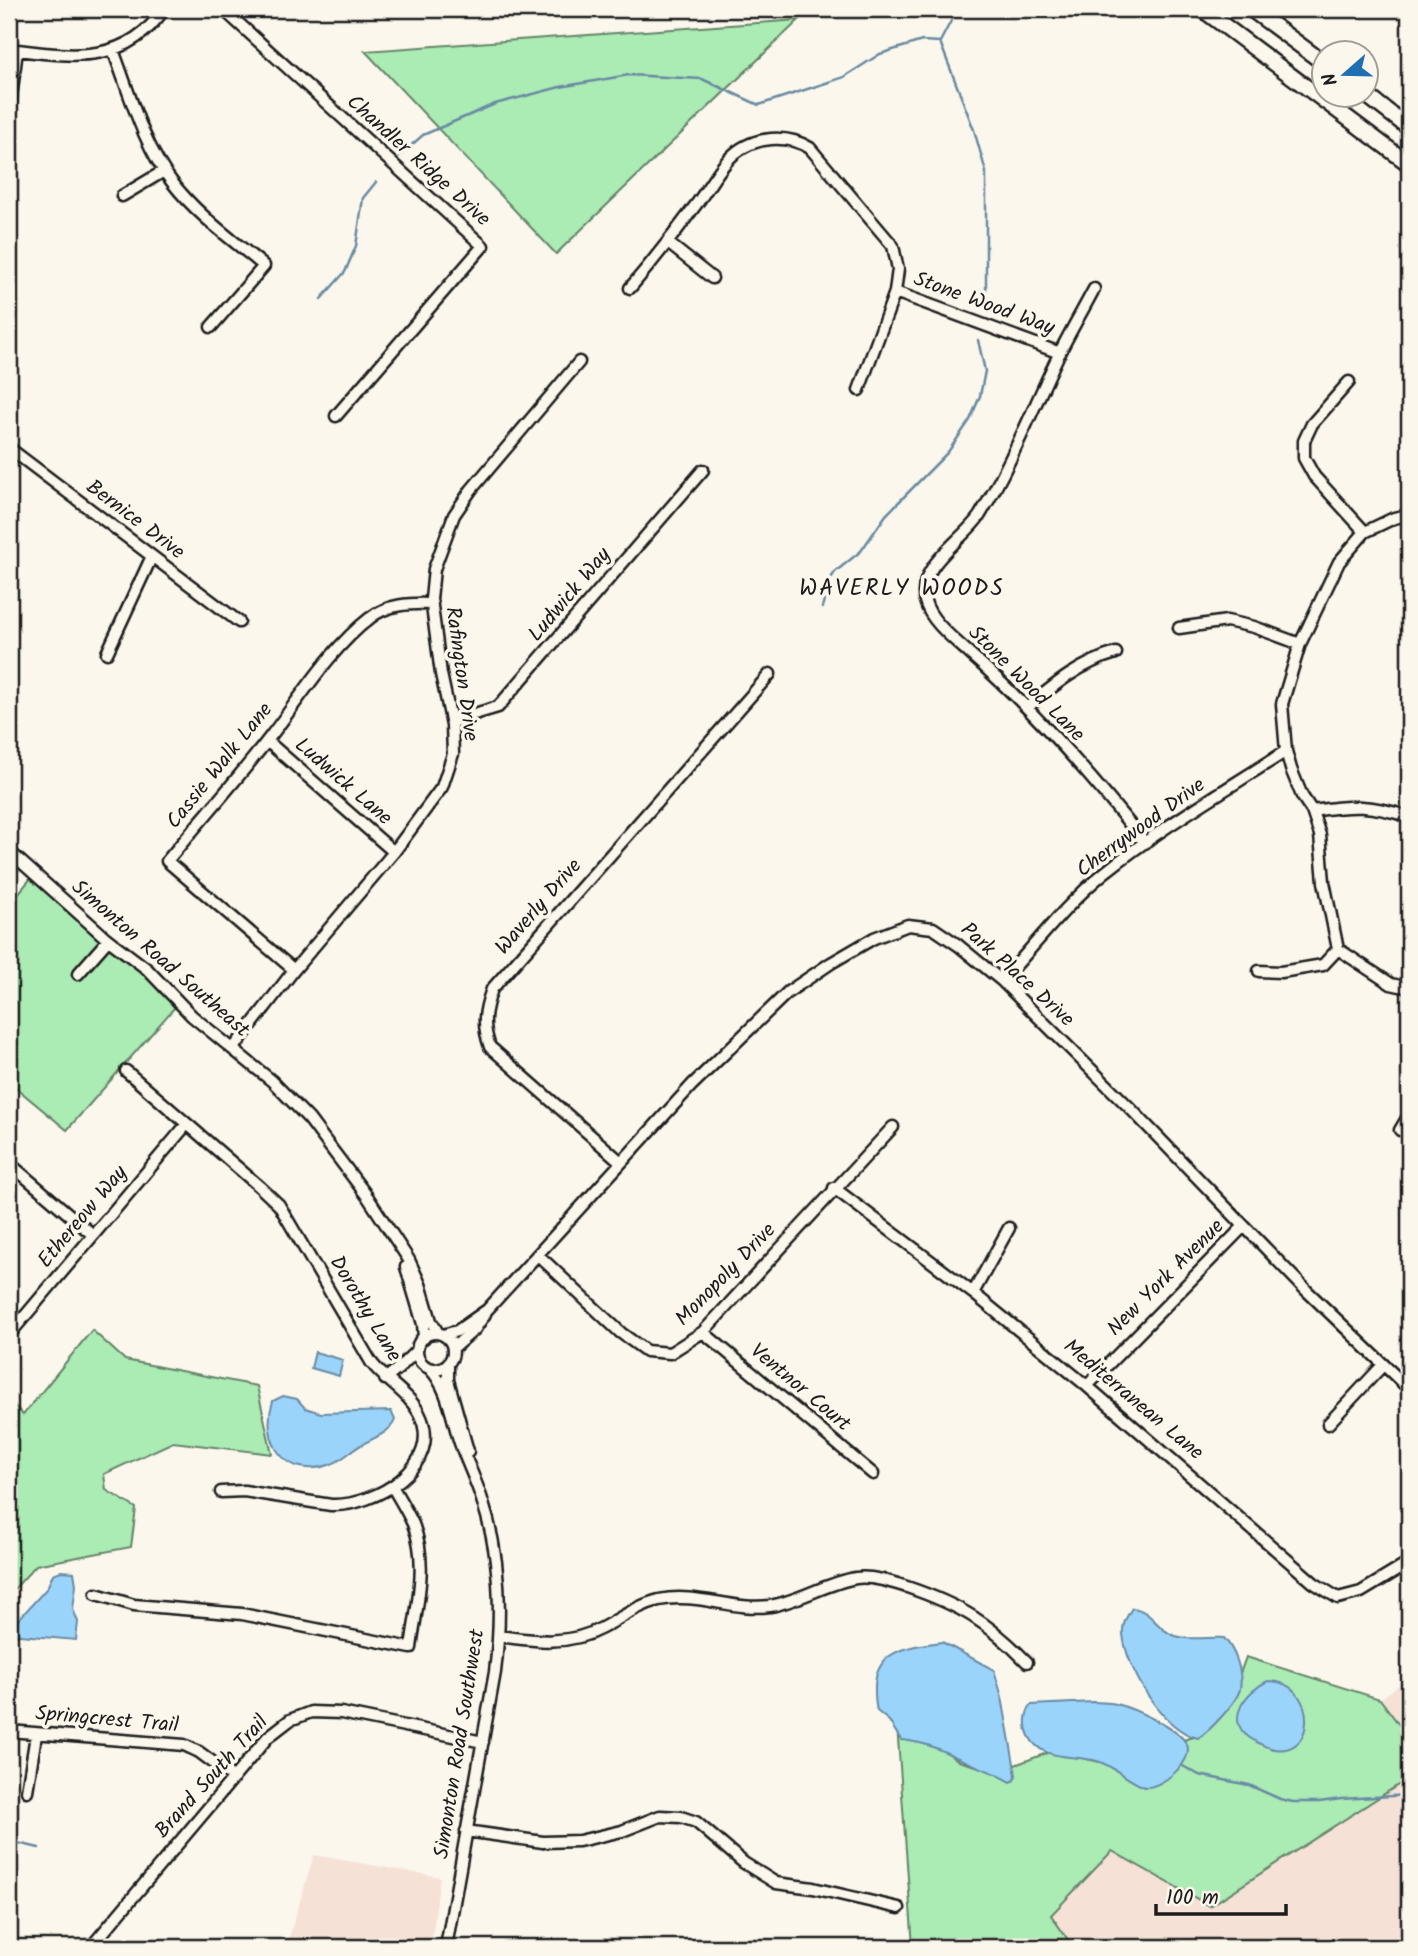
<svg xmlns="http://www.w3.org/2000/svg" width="1418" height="1956" font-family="Kalam,sans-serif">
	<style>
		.built { fill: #f6e1d7 }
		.green { fill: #abebb4; stroke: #648468; stroke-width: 2 }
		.water { fill: #9bd4fb; stroke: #688aa2; stroke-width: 2 }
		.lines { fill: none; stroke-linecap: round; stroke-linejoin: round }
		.stream { stroke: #688aa2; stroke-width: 2.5 }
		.minor-casing { stroke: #1c1c1c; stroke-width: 15 }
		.highway-casing { stroke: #1c1c1c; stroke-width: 19 }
		.minor { stroke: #fbf7ec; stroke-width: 10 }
		.highway { stroke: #fbf7ec; stroke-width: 14 }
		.labels { text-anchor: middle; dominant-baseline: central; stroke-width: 7; stroke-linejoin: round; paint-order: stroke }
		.street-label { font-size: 21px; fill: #1c1c1c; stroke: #fbf7ec }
		.neighbourhood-label { font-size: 23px; letter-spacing: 2px; fill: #1c1c1c; stroke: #fbf7ec }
	</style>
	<rect width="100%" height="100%" fill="#fbf7ec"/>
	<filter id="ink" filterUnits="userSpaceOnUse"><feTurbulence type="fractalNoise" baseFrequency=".0143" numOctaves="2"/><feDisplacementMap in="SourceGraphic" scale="14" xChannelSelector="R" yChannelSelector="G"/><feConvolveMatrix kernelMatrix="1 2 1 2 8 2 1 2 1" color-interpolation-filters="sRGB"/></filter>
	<g filter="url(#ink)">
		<path class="built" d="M 1409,1677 L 1409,1738 L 1380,1699 Z
			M 1409,1778 L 1409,1947 L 1073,1947 L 1051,1915 L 1112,1851 L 1210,1905 Z
			M 314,1855 L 440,1877 L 431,1947 L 286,1947 Z"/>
		<path class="green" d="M 799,20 L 556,254 L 365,51 Z
			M 31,878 L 150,980 L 175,1007 L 67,1130 L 9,1082 L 9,905 Z
			M 92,1330 L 125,1360 L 257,1386 L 272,1454 L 173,1442 L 104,1474 L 106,1490 L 136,1508 L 131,1547 L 36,1565 L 9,1595 L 9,1400 L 23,1415 Z
			M 1246,1657 L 1380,1699 L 1409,1738 L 1409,1778 L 1210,1906 L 1112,1851 L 1051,1915 L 1073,1947 L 913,1947 L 896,1711 L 910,1725 L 959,1761 L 986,1769 L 1015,1765 L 1052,1751 L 1104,1763 L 1197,1736 L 1228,1706 Z"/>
		<path class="water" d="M 315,1352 L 343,1360 L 339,1376 L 311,1368 Z
			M 283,1396 L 297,1399 L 305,1408 L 321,1413 L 391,1411 L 395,1420 C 390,1433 373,1438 361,1445 C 350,1451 342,1461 329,1465 C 284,1480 260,1440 273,1401 Z
			M 61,1571 L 74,1572 L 76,1585 L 73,1609 L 78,1622 L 76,1640 L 9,1634 L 9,1630 L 47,1588 L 53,1574 Z
			M 1132,1608 C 1152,1610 1156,1629 1173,1635 C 1188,1641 1208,1637 1224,1638 C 1235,1650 1243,1671 1240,1689 C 1237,1702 1210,1731 1198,1738 C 1162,1730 1126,1668 1123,1634 C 1122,1624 1127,1616 1132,1608 Z
			M 942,1642 L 994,1670 L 1002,1697 L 1016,1775 L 1015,1780 L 1011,1782 C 996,1773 980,1768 965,1761 C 942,1751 927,1742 901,1740 L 889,1721 L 877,1711 C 875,1703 875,1696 875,1689 C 874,1649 911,1646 942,1642 Z
			M 1268,1681 C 1325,1681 1317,1783 1250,1738 C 1223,1720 1247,1690 1268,1681 Z
			M 1094,1702 C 1101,1703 1109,1702 1116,1704 C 1132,1708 1181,1729 1187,1745 C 1194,1762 1160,1789 1145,1787 C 1128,1781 1114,1766 1097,1761 C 1073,1754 1042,1762 1029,1736 C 1024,1726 1025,1714 1031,1705 Z"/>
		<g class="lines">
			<path class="stream" d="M 940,42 L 974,130 L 986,172 L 986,310
				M 399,156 L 423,135 L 495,104 L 560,87 L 629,75 L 702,79 L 759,105 L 844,77 L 880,54 L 922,41 L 940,42 L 953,17 L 964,9
				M 321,299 L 345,272 L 356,246 L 363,198 L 376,182
				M 822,608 L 828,583 L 835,572 L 861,551 L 886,515 L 948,452 L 970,420 L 980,396 L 985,371 L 978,340
				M 1181,1765 L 1199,1775 L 1249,1785 L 1280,1799 L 1293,1802 L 1319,1802 L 1341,1799 L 1409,1795
				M 9,1841 L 39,1848"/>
			<defs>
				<path id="minor" d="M 223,9 L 483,246 L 336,416
					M 9,49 C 68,56 125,67 164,9
					M 113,50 C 130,94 143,145 172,182 C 197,215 233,240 264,266 L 211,327
					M 9,113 L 17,50
					M 122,196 L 164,171
					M 668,243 L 712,278
					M 630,288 C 654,260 676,232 698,202 C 709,187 720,166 734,154 C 755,136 787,134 810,148 L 893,246 L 898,269 L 895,292 L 859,390
					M 1094,289 C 1083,310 1070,332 1059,354 C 1033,408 1011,464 980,515 C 964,540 916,566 925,601 C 930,621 955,640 969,653 C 1034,710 1091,775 1145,843
					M 895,292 L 1060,353
					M 1349,382 L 1312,424 L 1304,441 L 1304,458 L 1314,476 L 1365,532
					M 9,448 L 239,622
					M 1409,515 L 1394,518 L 1365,532 L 1339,562 L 1300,644 L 1282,704 L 1286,751 L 1291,769 L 1302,796 L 1312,811 L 1320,835 L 1324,882 L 1338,949 L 1391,984 L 1409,988
					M 1179,628 L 1227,621 L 1254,627 L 1300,644
					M 107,653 L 152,556
					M 1028,707 C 1055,684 1081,663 1116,653
					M 451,721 L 498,707 L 703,470
					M 267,741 L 394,852
					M 1312,811 C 1353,805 1371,804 1409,817
					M 9,851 L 106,938 L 147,969 L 192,1016 L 272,1081 L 309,1119 L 367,1196 L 409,1260 L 420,1284 L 431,1321 L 438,1333
					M 294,970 L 167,861 C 201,820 237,780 270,737 C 301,697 330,649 370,618 C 387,604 411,603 432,604
					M 1259,971 L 1281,972 L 1323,965 L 1338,949
					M 78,974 L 108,940
					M 1002,981 C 1035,945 1066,904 1104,873 C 1161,827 1226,790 1286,751
					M 233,1049 L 294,970 L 394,852 L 442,787 L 453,754 L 452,725 L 441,674 L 431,599 L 434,569 L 454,515 L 471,490 L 579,362
					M 126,1071 L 260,1187 L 279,1205 L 371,1362 C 385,1381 409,1393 419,1413 C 446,1465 374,1507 331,1505 L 244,1491 L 221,1492
					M 1400,1130 L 1409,1115
					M 621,1162 L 490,1047 C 482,1025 484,1011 492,989 L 770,674
					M 9,1163 L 93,1235
					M 834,1188 L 973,1293 L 1087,1386 L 1314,1583 L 1338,1598 L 1361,1592 L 1409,1563
					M 538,1255 L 621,1333 L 646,1351 L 670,1353 L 703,1332 L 893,1127
					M 406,1267 L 423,1324 L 424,1338
					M 973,1293 L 1009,1228
					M 703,1332 L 873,1474
					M417 1351a18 18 0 1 1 36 0a18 18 0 1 1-36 0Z
					M 9,1335 L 187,1124
					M 443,1335 L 457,1331 L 487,1310 L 692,1085 L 788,992 L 831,963 L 874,938 L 908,925 L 933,928 L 958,945 L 1002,981 L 1129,1107 L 1307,1291 L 1409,1389
					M 453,1348 L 475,1329 L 485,1314
					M 448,1365 L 448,1380 L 468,1451
					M 430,1369 C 448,1387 452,1419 460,1443 C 467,1463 477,1482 483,1503 C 501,1558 502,1615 495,1672 L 446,1947
					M 385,1379 L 399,1368 L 417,1350
					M 1087,1386 L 1243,1227
					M 1328,1424 L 1383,1365
					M 96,1594 L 134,1605 L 242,1614 L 411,1648 C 416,1607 429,1564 413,1524 C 407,1511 399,1498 392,1486
					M 499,1636 C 535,1641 569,1646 602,1628 C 621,1618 638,1605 659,1600 C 697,1592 733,1611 770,1606 C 800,1601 826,1583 856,1578 C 873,1576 891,1582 907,1587 C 960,1605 988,1622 1027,1662
					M 9,1731 L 184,1745 L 199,1752 L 234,1778
					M 27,1791 L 36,1735
					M 466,1831 L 543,1842 L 579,1841 L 622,1831 L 660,1816 L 681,1817 L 696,1822 L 744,1863 L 776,1883 L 813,1888 L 899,1908
					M 9,1944 L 13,1947
					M 91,1947 L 268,1737 L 290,1720 L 311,1712 L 341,1713 L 483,1742"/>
				<path id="highway" d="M 1202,9 L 1409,164
					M 1251,9 L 1324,63
					M 1365,94 L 1409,128"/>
			</defs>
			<use href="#minor" class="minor-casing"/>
			<use href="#highway" class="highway-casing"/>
			<use href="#minor" class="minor"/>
			<use href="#highway" class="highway"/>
		</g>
	</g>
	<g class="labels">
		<g class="street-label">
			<text transform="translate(418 161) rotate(42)">Chandler Ridge Drive</text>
			<text transform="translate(984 304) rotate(20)">Stone Wood Way</text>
			<text transform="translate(135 520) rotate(37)">Bernice Drive</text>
			<text transform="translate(570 595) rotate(-50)">Ludwick Way</text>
			<text transform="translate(461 674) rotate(82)">Rafington Drive</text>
			<text transform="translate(1026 684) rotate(45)">Stone Wood Lane</text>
			<text transform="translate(220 766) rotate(-51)">Cassie Walk Lane</text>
			<text transform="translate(343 782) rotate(41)">Ludwick Lane</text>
			<text transform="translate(1141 828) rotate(-36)">Cherrywood Drive</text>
			<text transform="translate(539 907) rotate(-49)">Waverly Drive</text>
			<text transform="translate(160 959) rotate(41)">Simonton Road Southeast</text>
			<text transform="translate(1017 975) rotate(42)">Park Place Drive</text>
			<text transform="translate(83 1217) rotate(-50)">Ethereow Way</text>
			<text transform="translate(726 1275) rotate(-46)">Monopoly Drive</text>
			<text transform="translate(1166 1278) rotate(-45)">New York Avenue</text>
			<text transform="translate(365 1309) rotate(59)">Dorothy Lane</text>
			<text transform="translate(800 1388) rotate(40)">Ventnor Court</text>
			<text transform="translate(1133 1400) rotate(40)">Mediterranean Lane</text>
			<text transform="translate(107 1720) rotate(5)">Springcrest Trail</text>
			<text transform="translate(460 1744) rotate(-81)">Simonton Road Southwest</text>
			<text transform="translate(212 1777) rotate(-48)">Brand South Trail</text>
		</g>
		<g class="neighbourhood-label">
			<text x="902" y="589">WAVERLY WOODS</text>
		</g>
	</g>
	<rect width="1418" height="1956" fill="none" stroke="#fbf7ec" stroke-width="35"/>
	<rect x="18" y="18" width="1383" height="1921" fill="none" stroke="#1c1c1c" stroke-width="2.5" filter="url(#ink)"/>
	<g transform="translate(1345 74) rotate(250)"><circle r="33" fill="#fbf7ec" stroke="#a29f99" stroke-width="2"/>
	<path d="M0-5L12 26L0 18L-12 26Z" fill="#1f6fb2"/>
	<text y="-10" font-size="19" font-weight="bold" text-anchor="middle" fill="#1c1c1c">N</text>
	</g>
	<path d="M1156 1904v10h130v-10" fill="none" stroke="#1c1c1c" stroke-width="3.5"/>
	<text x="1166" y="1904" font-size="21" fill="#1c1c1c" stroke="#fbf7ec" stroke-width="5" paint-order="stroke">100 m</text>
</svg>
